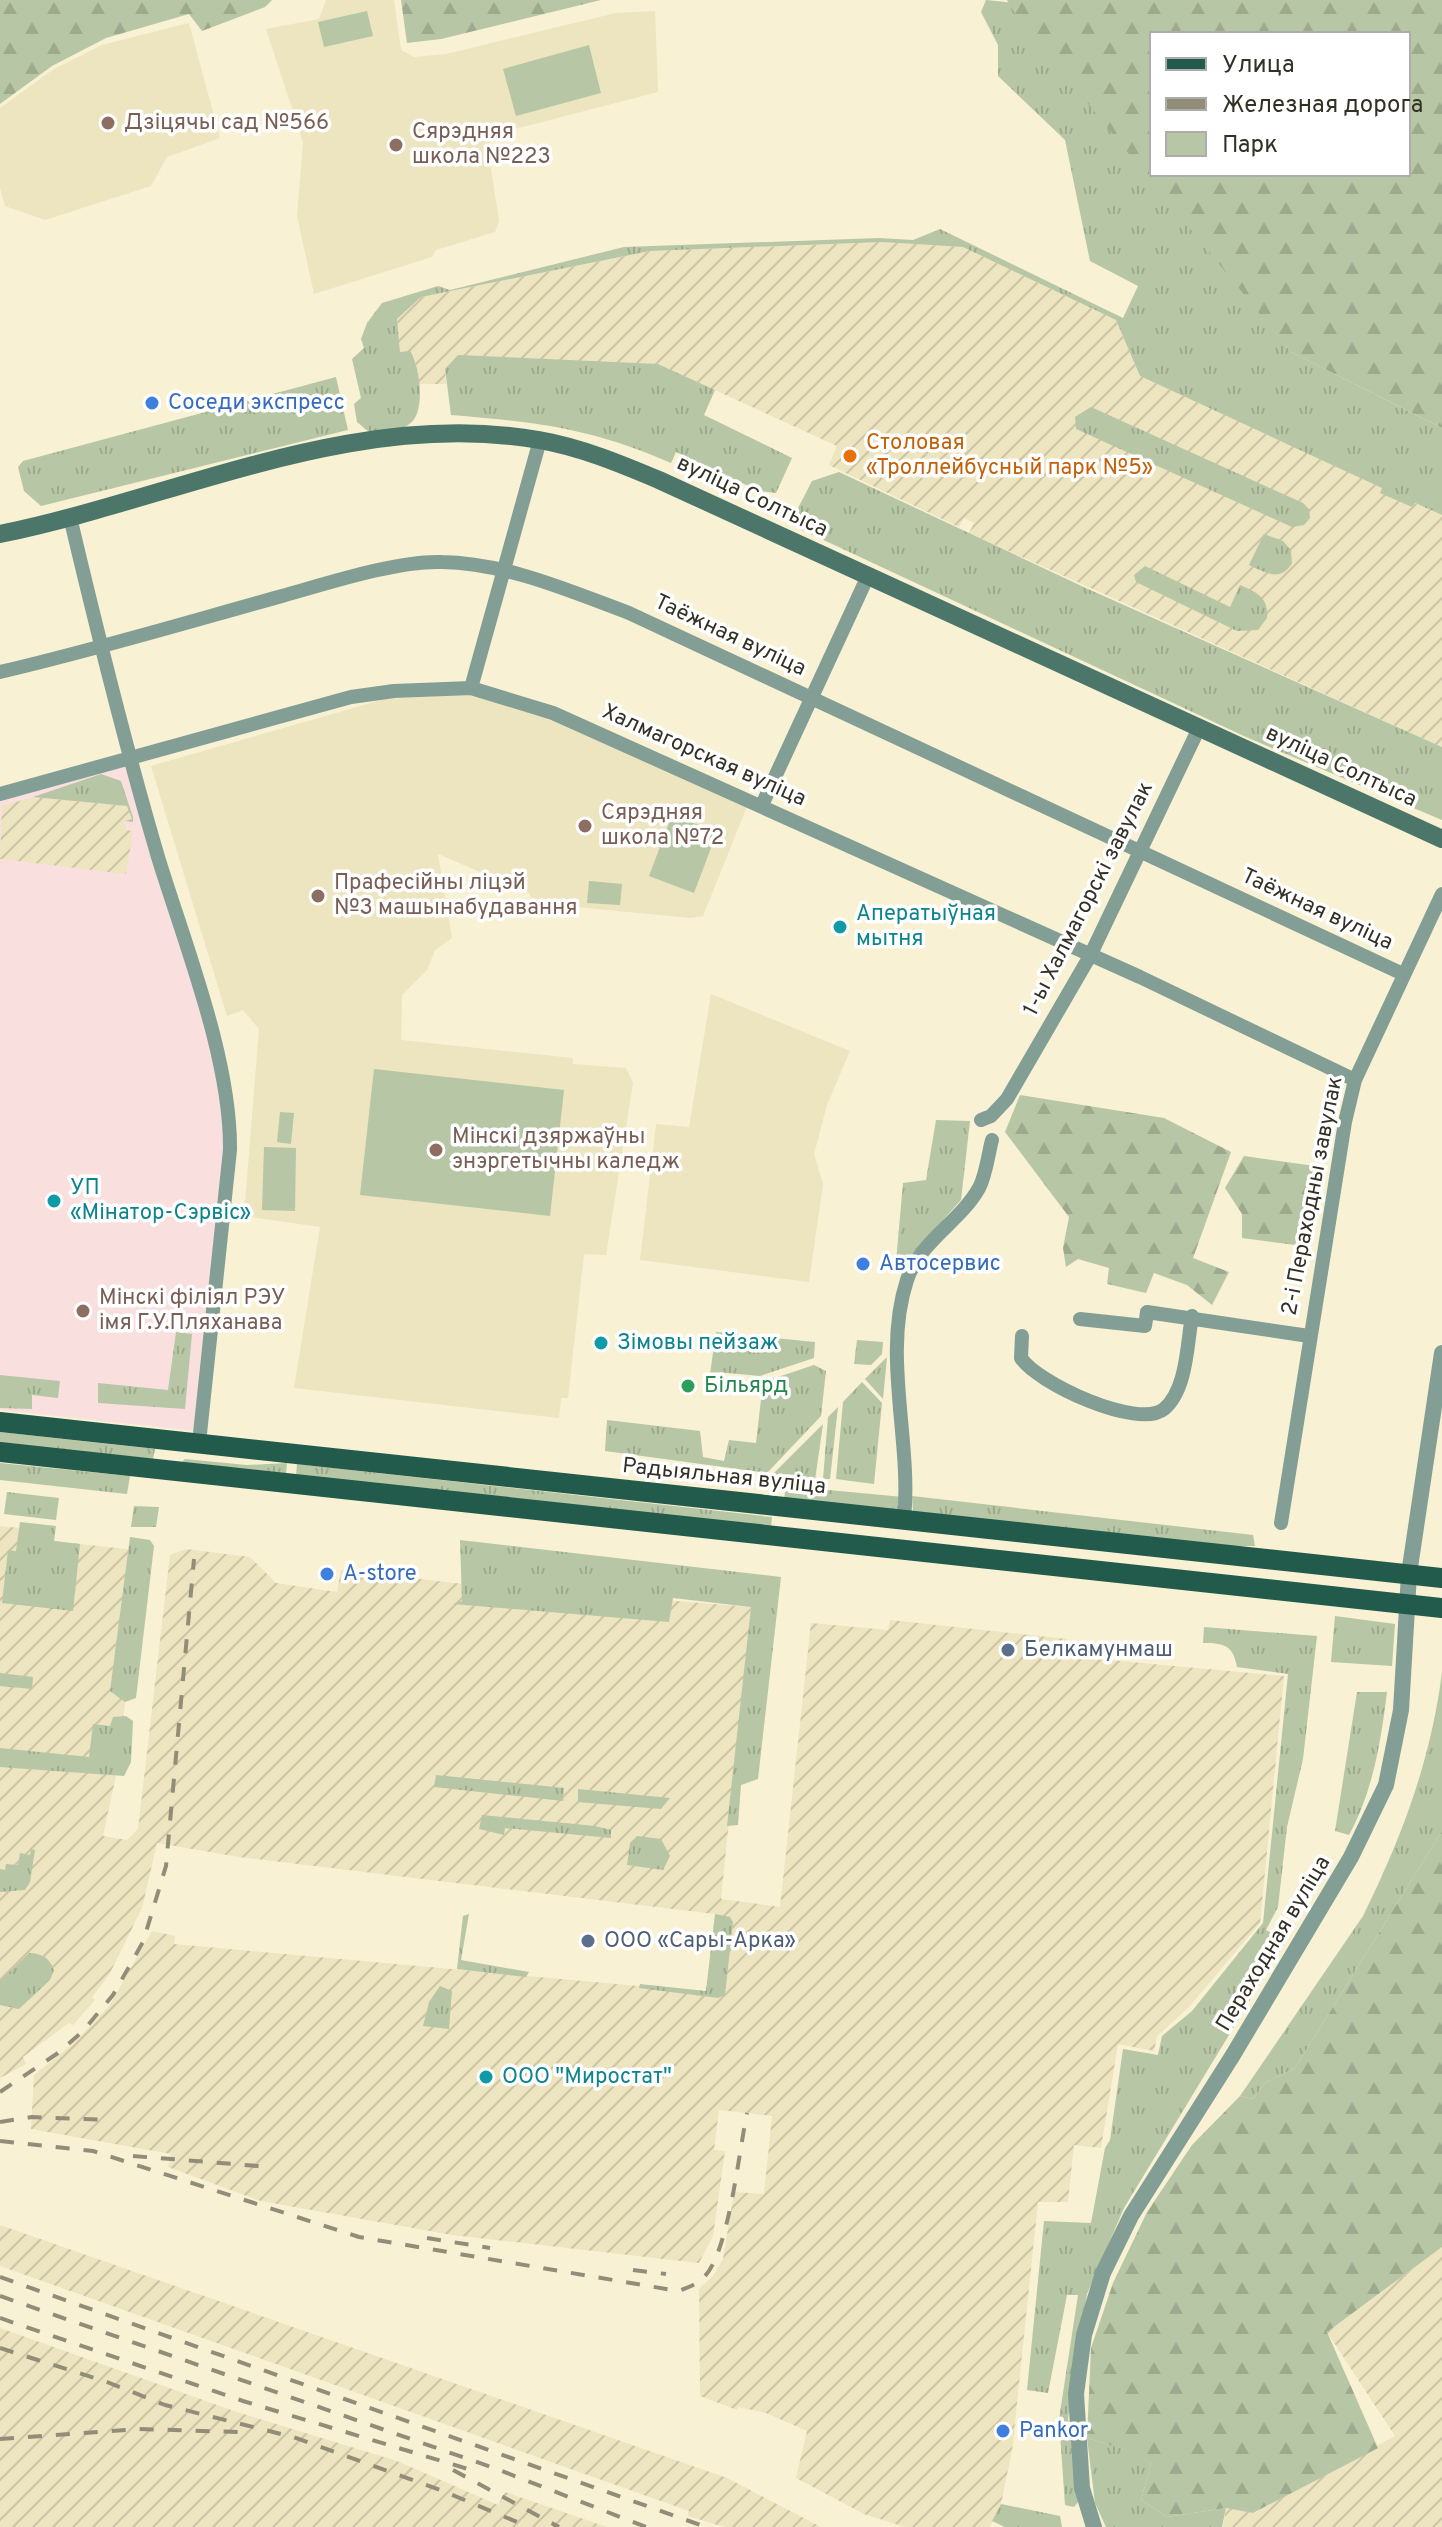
<svg xmlns="http://www.w3.org/2000/svg" width="1442" height="2527" font-family="Overpass,sans-serif">
	<style>
		.commercial { fill: #fadfdf }
		.industrial { fill: url(#industrial-furrows) }
		.built { fill: #ede4c0 }
		.grass { fill: url(#grass-tufts) }
		.forest { fill: url(#forest-firs); fill-rule: evenodd }
		.park { fill: #b7c6a5 }
		.lines { fill: none; stroke-linecap: round; stroke-linejoin: round }
		.minor { stroke: #829e95; stroke-width: 14 }
		.tertiary { stroke: #829e95; stroke-width: 16 }
		.secondary { stroke: #4c766a; stroke-width: 18 }
		.primary { stroke: #225a4b; stroke-width: 20 }
		.rail { stroke: #928d79; stroke-width: 4; stroke-dasharray: 14 14; stroke-linecap: butt }
		.education-dot { fill: #8d6e63; stroke: #fff; stroke-width: 3 }
		.shop-dot { fill: #3f7fe0; stroke: #fff; stroke-width: 3 }
		.food-dot { fill: #e8710a; stroke: #fff; stroke-width: 3 }
		.culture-dot { fill: #0f9aa8; stroke: #fff; stroke-width: 3 }
		.leisure-dot { fill: #2e9e5b; stroke: #fff; stroke-width: 3 }
		.service-dot { fill: #5c6f8a; stroke: #fff; stroke-width: 3 }
		.labels { text-anchor: middle; dominant-baseline: central; stroke-width: 7; stroke-linejoin: round; paint-order: stroke }
		.education-label { font-size: 22px; fill: #785e54; stroke: #fff; text-anchor: start }
		.shop-label { font-size: 22px; fill: #366cbe; stroke: #fff; text-anchor: start }
		.food-label { font-size: 22px; fill: #c56008; stroke: #fff; text-anchor: start }
		.street-label { font-size: 22px; fill: #333025; stroke: #fff }
		.culture-label { font-size: 22px; fill: #0d838f; stroke: #fff; text-anchor: start }
		.leisure-label { font-size: 22px; fill: #27864d; stroke: #fff; text-anchor: start }
		.service-label { font-size: 22px; fill: #4e5e75; stroke: #fff; text-anchor: start }
	</style>
	<defs>
		<pattern id="industrial-furrows" width="10" height="10" patternUnits="userSpaceOnUse" patternTransform="scale(2)"><rect width="10" height="10" fill="#ede4c0"/><path d="M-1 1l2-2M0 10L10 0M9 11l2-2" fill="none" stroke="#ccc4a5"/></pattern>
		<pattern id="grass-tufts" width="24" height="20" patternUnits="userSpaceOnUse" patternTransform="scale(2)"><rect width="24" height="20" fill="#b7c6a5"/><path d="M3 7l-1-3M5 7V3M7 7l1-3M15 17l-1-3M17 17v-4M19 17l1-3" fill="none" stroke="#9eaa8e"/></pattern>
		<pattern id="forest-firs" width="22" height="20" patternUnits="userSpaceOnUse" patternTransform="scale(2)"><rect width="22" height="20" fill="#b7c6a5"/><path d="M5 1l3.5 6h-7zM16 11l3.5 6h-7z" fill="#9eaa8e"/></pattern>
	</defs>
	<rect width="100%" height="100%" fill="#f8f1d4"/>
	<path class="commercial" d="M 138,761 L 200,983 L 231,1135 L 198,1378 L 206,1379 L 197,1431 L 0,1410 L 0,799 Z"/>
	<path class="industrial" d="M 882,242 L 963,247 L 1116,320 L 1140,376 L 1383,488 L 1381,492 L 1412,507 L 1414,503 L 1442,515 L 1442,747 L 969,533 L 974,523 L 964,518 L 959,527 L 829,465 L 837,446 L 658,364 L 445,369 L 446,384 L 418,384 L 415,359 L 400,352 L 397,319 L 421,297 L 650,251 Z
		M 33,797 L 128,806 L 132,819 L 125,821 L 126,830 L 133,831 L 126,874 L 0,859 L 2,806 Z
		M 0,1526 L 19,1528 L 19,1537 L 143,1551 L 117,1771 L 103,1836 L 127,1840 L 138,1829 L 170,1555 L 186,1549 L 250,1557 L 276,1583 L 337,1592 L 341,1570 L 463,1584 L 751,1607 L 721,1899 L 780,1907 L 811,1623 L 888,1630 L 890,1620 L 1067,1639 L 1066,1656 L 1284,1676 L 1260,1923 L 1188,2008 L 1157,2036 L 1154,2051 L 1118,2044 L 1101,2148 L 1074,2145 L 1068,2202 L 1038,2202 L 1012,2451 L 1001,2504 L 990,2527 L 905,2527 L 864,2514 L 796,2478 L 807,2431 L 766,2413 L 738,2407 L 737,2410 L 700,2396 L 699,2289 L 713,2276 L 723,2259 L 734,2192 L 764,2194 L 772,2116 L 719,2110 L 714,2150 L 725,2151 L 713,2236 L 699,2263 L 452,2235 L 261,2201 L 168,2167 L 171,2154 L 31,2129 L 34,2075 L 74,2043 L 109,2006 L 152,1931 L 175,1936 L 174,1944 L 706,1992 L 715,1914 L 239,1857 L 157,1843 L 142,1908 L 109,1975 L 92,1997 L 95,2000 L 73,2025 L 69,2023 L 23,2057 L 26,2064 L 0,2078 Z
		M 0,2225 L 727,2478 L 821,2527 L 724,2527 L 708,2522 L 688,2516 L 689,2511 L 0,2266 Z
		M 1442,2247 L 1442,2527 L 1223,2527 L 1226,2508 L 1254,2513 L 1395,2436 L 1327,2332 Z
		M 0,2328 L 234,2411 L 397,2461 L 498,2505 L 505,2492 L 607,2527 L 0,2527 Z"/>
	<path class="built" d="M 326,0 L 394,0 L 401,50 L 414,57 L 446,54 L 616,13 L 655,11 L 658,92 L 492,135 L 488,149 L 499,221 L 495,232 L 436,250 L 432,257 L 314,294 L 297,216 L 303,142 L 266,29 L 319,19 Z
		M 189,23 L 220,138 L 167,157 L 151,186 L 45,220 L 5,206 L 0,188 L 0,108 L 54,69 L 102,45 Z
		M 473,694 L 548,717 L 748,804 L 703,916 L 691,918 L 534,903 L 529,893 L 438,854 L 452,938 L 435,950 L 427,970 L 402,995 L 401,1040 L 573,1058 L 573,1064 L 626,1068 L 633,1083 L 606,1255 L 584,1254 L 568,1398 L 561,1398 L 559,1418 L 294,1388 L 320,1227 L 244,1216 L 259,1029 L 243,1010 L 227,1016 L 151,766 L 385,699 Z
		M 711,994 L 850,1051 L 827,1105 L 814,1154 L 823,1184 L 809,1282 L 640,1260 L 656,1124 L 689,1127 Z"/>
	<path class="grass" d="M 986,0 L 1015,3 L 1291,352 L 1442,428 L 1442,515 L 1415,503 L 1412,507 L 1380,493 L 1382,488 L 1140,376 L 1116,320 L 963,247 L 882,242 L 650,251 L 421,297 L 397,319 L 400,352 L 410,351 C 420,365 427,415 408,425 C 398,431 380,430 369,432 L 357,422 L 354,404 L 361,398 L 352,359 L 364,348 L 361,339 L 367,323 L 382,303 L 438,286 L 450,290 L 624,247 L 879,238 L 913,240 L 940,229 L 1123,318 L 1138,286 L 1090,261 L 1065,140 L 998,76 L 998,45 L 981,12 Z
		M 458,355 L 658,364 L 715,390 L 704,415 L 792,458 L 776,493 L 759,491 L 676,452 L 671,463 C 591,428 536,422 451,415 L 445,369 Z
		M 336,377 L 348,430 L 41,506 L 24,491 L 18,467 L 23,461 Z
		M 1091,407 L 1303,503 L 1309,509 L 1310,518 L 1304,525 L 1292,527 L 1076,429 L 1075,417 Z
		M 839,472 L 1088,589 L 1442,747 L 1442,820 L 1246,737 L 800,529 L 795,514 L 812,481 Z
		M 1264,534 L 1283,541 L 1291,550 L 1292,563 C 1281,582 1266,573 1249,565 Z
		M 1145,566 L 1230,607 L 1240,585 C 1257,592 1269,598 1267,618 L 1258,630 L 1237,631 L 1136,582 L 1134,575 Z
		M 101,774 L 121,781 L 133,817 L 133,822 L 125,821 L 132,819 L 127,806 L 33,797 Z
		M 936,1120 L 970,1121 L 961,1200 L 895,1273 L 903,1183 L 926,1180 Z
		M 176,1332 L 192,1334 L 185,1409 L 98,1403 L 98,1383 L 168,1390 Z
		M 716,1332 L 815,1342 L 814,1358 L 760,1376 L 717,1372 L 716,1380 L 709,1381 Z
		M 857,1340 L 883,1342 L 882,1354 L 871,1365 L 854,1364 Z
		M 887,1357 L 883,1399 L 865,1379 Z
		M 814,1365 L 826,1371 L 821,1416 L 767,1473 L 605,1451 L 607,1420 L 700,1431 L 703,1457 L 724,1461 L 729,1440 L 756,1443 L 763,1382 Z
		M 0,1375 L 60,1381 L 58,1398 L 32,1395 L 32,1409 L 0,1408 Z
		M 862,1382 L 882,1403 L 874,1484 L 836,1479 L 843,1402 Z
		M 838,1407 L 830,1479 L 823,1479 L 828,1417 Z
		M 823,1424 L 815,1480 L 772,1475 Z
		M 0,1432 L 155,1449 L 153,1459 L 0,1443 Z
		M 185,1459 L 247,1465 L 287,1463 L 286,1474 L 181,1463 Z
		M 0,1463 L 130,1476 L 127,1494 L 0,1480 Z
		M 297,1464 L 772,1517 L 771,1528 L 296,1476 Z
		M 786,1486 L 903,1497 L 900,1508 L 892,1511 L 784,1499 Z
		M 7,1492 L 59,1498 L 56,1520 L 4,1514 Z
		M 912,1496 L 1253,1535 L 1255,1546 L 1223,1546 L 913,1512 Z
		M 134,1506 L 159,1507 L 156,1527 L 131,1527 Z
		M 20,1522 L 56,1526 L 54,1541 L 80,1544 L 73,1611 L 2,1603 L 8,1550 L 16,1551 Z
		M 130,1537 L 150,1540 L 154,1546 L 136,1698 L 125,1702 L 110,1691 Z
		M 460,1540 L 781,1577 L 758,1779 L 741,1785 L 738,1825 L 727,1826 L 751,1607 L 673,1598 L 669,1622 L 453,1604 L 462,1601 Z
		M 1335,1616 L 1395,1624 L 1392,1666 L 1331,1662 Z
		M 1204,1627 L 1317,1636 L 1303,1759 L 1287,1827 L 1278,1907 L 1266,1930 L 1286,1941 L 1124,2208 L 1087,2294 L 1068,2419 L 1079,2501 L 1074,2507 L 1065,2505 L 1059,2419 L 1078,2295 L 1067,2295 L 1048,2393 L 1027,2390 L 1044,2221 L 1091,2223 L 1105,2148 L 1110,2140 L 1123,2049 L 1158,2055 L 1162,2036 L 1192,2011 L 1263,1923 L 1288,1674 L 1237,1667 C 1233,1645 1224,1643 1203,1643 Z
		M 1442,1672 L 1442,1831 L 1295,2068 L 1265,2083 L 1253,2099 L 1240,2096 L 1363,1916 C 1402,1837 1431,1760 1442,1672 Z
		M 0,1673 L 33,1677 L 32,1689 L 0,1686 Z
		M 1357,1692 L 1387,1692 C 1381,1741 1373,1791 1349,1835 L 1335,1831 Z
		M 126,1716 L 133,1721 L 131,1762 L 124,1776 L 0,1767 L 0,1748 L 89,1757 L 93,1724 L 110,1726 L 113,1717 Z
		M 436,1775 L 564,1788 L 563,1801 L 434,1787 Z
		M 578,1789 L 670,1798 L 661,1809 L 578,1802 Z
		M 482,1815 L 595,1826 L 611,1830 L 611,1838 L 505,1828 L 504,1835 L 479,1829 Z
		M 637,1836 L 661,1839 L 670,1856 L 663,1870 L 627,1865 L 630,1843 Z
		M 31,1849 L 35,1850 L 30,1882 L 25,1890 L 0,1892 L 0,1869 L 5,1870 L 6,1864 L 18,1865 L 20,1853 L 30,1855 Z
		M 469,1914 L 461,1960 L 529,1972 L 526,1977 L 457,1969 L 463,1916 Z
		M 715,1914 L 730,1917 L 733,1922 L 725,1995 L 718,1998 L 639,1988 L 640,1984 L 706,1991 Z
		M 29,1953 C 42,1954 49,1957 54,1970 L 50,1980 L 19,2009 L 0,2005 L 0,1981 Z
		M 440,1986 L 452,1991 L 449,2029 L 423,2026 L 429,2002 Z
		M 1087,2438 L 1134,2452 L 1151,2464 L 1141,2500 L 1167,2517 L 1226,2508 L 1222,2527 L 1106,2527 L 1095,2503 Z
		M 1001,2504 L 1060,2516 L 1062,2527 L 1005,2527 L 992,2521 Z"/>
	<path class="forest" d="M 0,0 L 272,0 L 265,7 L 202,31 L 189,14 L 106,38 L 52,66 L 0,104 Z
		M 401,0 L 601,0 L 441,39 L 407,43 Z
		M 1007,0 L 1442,0 L 1442,428 L 1291,352 L 1017,17 ZM 1152,34 L 1408,34 L 1408,174 L 1152,174 Z
		M 1020,1095 L 1164,1118 L 1231,1152 L 1193,1258 L 1229,1272 L 1212,1305 L 1187,1285 L 1154,1273 L 1146,1293 L 1107,1284 L 1109,1268 L 1078,1259 L 1066,1267 L 1063,1248 L 1069,1217 L 1005,1132 Z
		M 1244,1156 L 1315,1166 L 1303,1246 L 1242,1238 L 1242,1214 L 1225,1188 Z
		M 1442,1831 L 1442,2247 L 1327,2332 L 1378,2448 L 1253,2513 L 1226,2508 L 1167,2517 L 1141,2500 L 1151,2464 L 1133,2452 L 1087,2438 L 1091,2348 L 1113,2283 L 1147,2212 L 1192,2145 L 1240,2096 L 1253,2099 L 1265,2083 L 1295,2068 Z"/>
	<path class="park" d="M 367,11 L 373,36 L 324,47 L 318,22 Z
		M 589,45 L 601,93 L 516,116 L 503,69 Z
		M 672,815 L 717,832 L 694,893 L 649,876 Z
		M 589,881 L 622,884 L 620,905 L 587,903 Z
		M 374,1069 L 564,1090 L 550,1216 L 360,1195 Z
		M 280,1112 L 294,1113 L 291,1144 L 277,1142 Z
		M 264,1147 L 296,1148 L 295,1211 L 262,1210 Z"/>
	<g class="lines">
		<path class="minor" d="M 70,517 C 97,631 125,745 158,857 C 185,945 231,1059 230,1150 L 199,1443
			M 0,672 C 95,650 188,622 282,596 C 325,584 398,560 442,562 C 506,563 570,591 629,613 L 1403,974
			M 471,688 L 540,440
			M 0,794 L 351,697 L 394,691 L 471,688 L 553,713 L 1140,977 L 1355,1080
			M 762,805 L 867,578
			M 981,1120 L 991,1116 L 1007,1099 L 1090,956 L 1199,728
			M 1080,1319 L 1145,1326 L 1147,1312 L 1309,1336
			M 1022,1336 L 1021,1358 C 1037,1383 1138,1430 1164,1409 C 1187,1390 1187,1344 1192,1316
			M 904,1519 C 912,1441 882,1356 907,1280 C 920,1241 960,1222 979,1188 C 986,1175 988,1155 992,1140
			M 1281,1523 L 1345,1122 L 1355,1080 L 1442,894"/>
		<path class="tertiary" d="M 1094,2527 L 1082,2488 L 1076,2394 L 1084,2335 L 1103,2273 L 1131,2216 L 1233,2055 L 1351,1857 L 1386,1785 L 1401,1710 L 1409,1574 L 1442,1353"/>
		<path class="secondary" d="M 0,534 C 176,498 355,408 539,440 C 580,447 621,464 659,480 L 1442,839"/>
		<path class="primary" d="M 0,1422 L 1442,1578
			M 0,1452 L 1442,1608"/>
		<path class="rail" d="M 0,2092 L 58,2053 L 83,2031 L 113,1995 L 143,1942 L 166,1866 L 194,1559
			M 0,2122 L 32,2117 L 107,2120
			M 0,2141 L 93,2151 L 359,2237 L 678,2291 C 689,2287 698,2284 705,2276 C 729,2250 739,2151 747,2113
			M 133,2156 L 270,2167
			M 427,2238 L 490,2248
			M 633,2270 L 666,2274
			M 0,2277 L 706,2527
			M 0,2296 L 494,2468 L 646,2527
			M 0,2318 L 243,2401 L 468,2469
			M 0,2348 L 107,2382 L 165,2405 L 293,2437 L 443,2491 L 529,2527
			M 0,2439 L 139,2429 L 238,2432
			M 453,2470 L 559,2527"/>
	</g>
	<g class="education-dot">
		<circle cx="108" cy="123" r="8"/>
		<circle cx="396" cy="145" r="8"/>
		<circle cx="585" cy="826" r="8"/>
		<circle cx="318" cy="896" r="8"/>
		<circle cx="436" cy="1150" r="8"/>
		<circle cx="83" cy="1311" r="8"/>
	</g>
	<g class="shop-dot">
		<circle cx="152" cy="403" r="8"/>
		<circle cx="863" cy="1264" r="8"/>
		<circle cx="327" cy="1574" r="8"/>
		<circle cx="1003" cy="2431" r="8"/>
	</g>
	<circle class="food-dot" cx="850" cy="456" r="8"/>
	<g class="culture-dot">
		<circle cx="840" cy="927" r="8"/>
		<circle cx="54" cy="1201" r="8"/>
		<circle cx="601" cy="1343" r="8"/>
		<circle cx="486" cy="2077" r="8"/>
	</g>
	<circle class="leisure-dot" cx="688" cy="1386" r="8"/>
	<g class="service-dot">
		<circle cx="1008" cy="1650" r="8"/>
		<circle cx="588" cy="1941" r="8"/>
	</g>
	<g class="labels">
		<g class="education-label">
			<text x="124" y="123">Дзіцячы сад №566</text>
			<text x="412" y="132">Сярэдняя<tspan x="412" dy="25">школа №223</tspan></text>
			<text x="601" y="813">Сярэдняя<tspan x="601" dy="25">школа №72</tspan></text>
			<text x="334" y="883">Прафесійны ліцэй<tspan x="334" dy="25">№3 машынабудавання</tspan></text>
			<text x="452" y="1137">Мінскі дзяржаўны<tspan x="452" dy="25">энэргетычны каледж</tspan></text>
			<text x="99" y="1298">Мінскі філіял РЭУ<tspan x="99" dy="25">імя Г.У.Пляханава</tspan></text>
		</g>
		<g class="shop-label">
			<text x="168" y="403">Соседи экспресс</text>
			<text x="879" y="1264">Автосервис</text>
			<text x="343" y="1574">А-store</text>
			<text x="1019" y="2431">Pankor</text>
		</g>
		<g class="food-label">
			<text x="866" y="443">Столовая<tspan x="866" dy="25">«Троллейбусный парк №5»</tspan></text>
		</g>
		<g class="street-label">
			<text transform="translate(752 497) rotate(25)">вуліца Солтыса</text>
			<text transform="translate(730 636) rotate(25)">Таёжная вуліца</text>
			<text transform="translate(704 756) rotate(24)">Халмагорская вуліца</text>
			<text transform="translate(1341 767) rotate(25)">вуліца Солтыса</text>
			<text transform="translate(1089 899) rotate(-63)">1-ы Халмагорскі завулак</text>
			<text transform="translate(1317 910) rotate(25)">Таёжная вуліца</text>
			<text transform="translate(1313 1196) rotate(-79)">2-і Пераходны завулак</text>
			<text transform="translate(724 1477) rotate(6)">Радыяльная вуліца</text>
			<text transform="translate(1274 1944) rotate(-59)">Пераходная вуліца</text>
		</g>
		<g class="culture-label">
			<text x="856" y="914">Аператыўная<tspan x="856" dy="25">мытня</tspan></text>
			<text x="70" y="1188">УП<tspan x="70" dy="25">«Мінатор-Сэрвіс»</tspan></text>
			<text x="617" y="1343">Зімовы пейзаж</text>
			<text x="502" y="2077">ООО "Миростат"</text>
		</g>
		<g class="leisure-label">
			<text x="704" y="1386">Більярд</text>
		</g>
		<g class="service-label">
			<text x="1024" y="1650">Белкамунмаш</text>
			<text x="604" y="1941">ООО «Сары-Арка»</text>
		</g>
	</g>
	<rect x="1150" y="32" width="260" height="144" fill="#ffffff" stroke="#adaca8" stroke-width="2"/>
	<rect x="1166" y="58" width="40" height="12" fill="#225a4b" stroke="#adaca8" stroke-width="2"/>
	<text x="1222" y="72" font-size="24" fill="#333025">Улица</text>
	<rect x="1166" y="98" width="40" height="12" fill="#928d79" stroke="#adaca8" stroke-width="2"/>
	<text x="1222" y="112" font-size="24" fill="#333025">Железная дорога</text>
	<rect x="1166" y="132" width="40" height="24" fill="#b7c6a5" stroke="#adaca8" stroke-width="2"/>
	<text x="1222" y="152" font-size="24" fill="#333025">Парк</text>
</svg>
